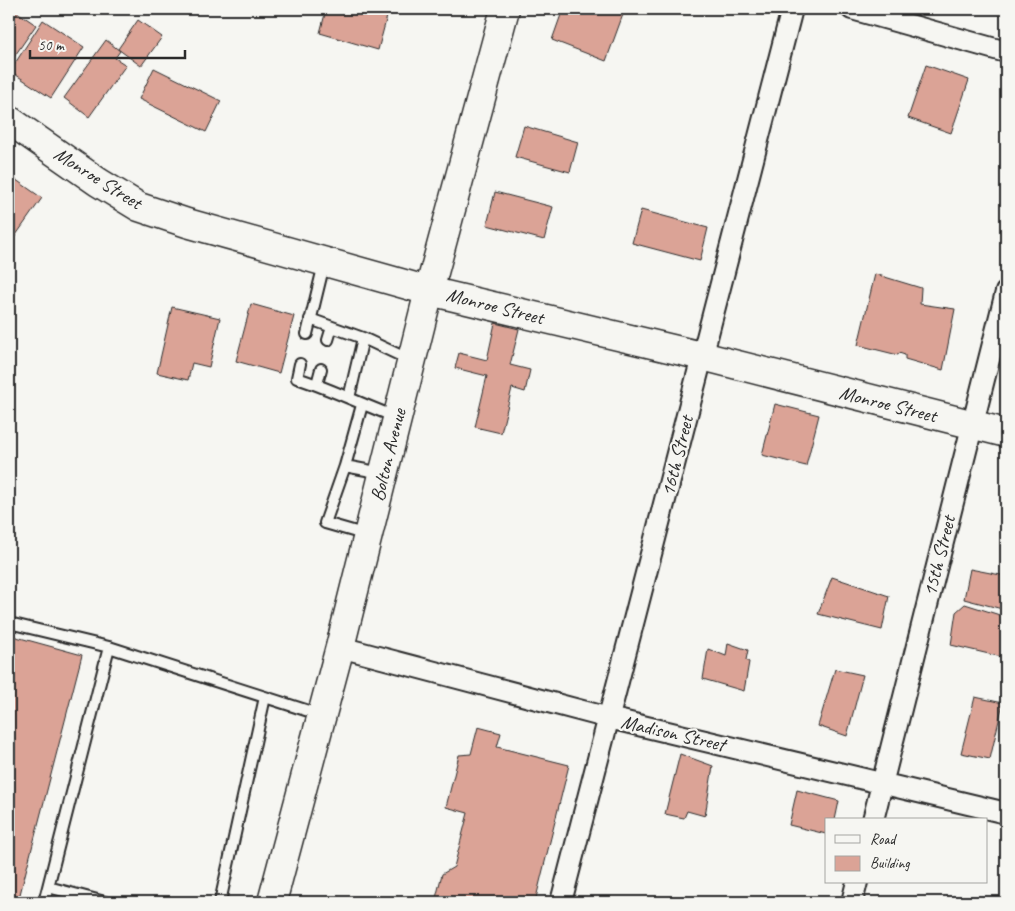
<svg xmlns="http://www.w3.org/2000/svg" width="1015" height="911" font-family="Caveat,sans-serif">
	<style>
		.building { fill: #dba396; stroke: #2b2b2b }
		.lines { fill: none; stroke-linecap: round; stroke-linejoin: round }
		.service-casing { stroke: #2b2b2b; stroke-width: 14 }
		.minor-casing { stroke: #2b2b2b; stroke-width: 24 }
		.secondary-casing { stroke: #2b2b2b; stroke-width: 31 }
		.primary-casing { stroke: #2b2b2b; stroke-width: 31 }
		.service { stroke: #f6f6f2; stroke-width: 10 }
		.minor { stroke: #f6f6f2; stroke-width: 20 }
		.secondary { stroke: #f6f6f2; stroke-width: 28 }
		.primary { stroke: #f6f6f2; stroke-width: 28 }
		.labels { text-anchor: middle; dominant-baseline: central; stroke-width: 4.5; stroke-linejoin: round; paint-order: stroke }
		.street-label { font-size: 20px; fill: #2b2b2b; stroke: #f6f6f2 }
	</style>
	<rect width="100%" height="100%" fill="#f6f6f2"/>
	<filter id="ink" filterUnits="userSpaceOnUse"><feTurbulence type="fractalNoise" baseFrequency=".02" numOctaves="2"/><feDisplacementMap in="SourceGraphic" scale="10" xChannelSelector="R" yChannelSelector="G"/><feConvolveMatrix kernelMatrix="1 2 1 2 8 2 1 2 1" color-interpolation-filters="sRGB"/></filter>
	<g filter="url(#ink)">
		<path class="building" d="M 309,9 L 368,10 L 389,9 L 378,50 L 320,33 L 325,14 Z
			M 563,9 L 625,9 L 606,61 L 552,40 Z
			M 14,10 L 36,25 L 9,64 L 9,18 Z
			M 43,20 L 84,47 L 51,98 L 10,71 Z
			M 138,20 L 162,37 L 141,66 L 118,49 Z
			M 106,40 L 120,51 L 115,58 L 126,65 L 89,117 L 64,98 Z
			M 926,65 L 969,80 L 951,133 L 908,118 Z
			M 154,68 L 221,101 L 206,132 L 139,99 Z
			M 524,126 L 578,142 L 570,172 L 515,157 Z
			M 9,175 L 42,198 L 9,245 Z
			M 495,192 L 553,207 L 544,240 L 487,225 Z
			M 641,210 L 708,228 L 700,261 L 632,243 Z
			M 875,274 L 921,288 L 920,304 L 955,309 L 943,370 L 905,359 L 905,355 L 899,353 L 898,355 L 858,345 Z
			M 251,304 L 294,316 L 279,373 L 236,361 Z
			M 172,307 L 220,318 L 209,367 L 192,363 L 188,380 L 157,373 Z
			M 495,323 L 519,329 L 510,365 L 530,370 L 525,392 L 512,388 L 501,433 L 475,427 L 487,376 L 455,368 L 459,353 L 487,360 Z
			M 775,404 L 819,415 L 806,466 L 762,455 Z
			M 970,569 L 1006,576 L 1006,610 L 964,599 Z
			M 832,577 L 889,596 L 882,630 L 818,614 Z
			M 965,604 L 1006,617 L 1006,658 L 951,645 L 956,612 Z
			M 9,635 L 82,655 L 18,902 L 9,902 Z
			M 728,643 L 748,650 L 746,660 L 749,662 L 744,691 L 703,679 L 708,649 L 726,656 Z
			M 835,669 L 863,675 L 847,736 L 818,726 Z
			M 975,697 L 1003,703 L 990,759 L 961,753 Z
			M 478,727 L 501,733 L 497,747 L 569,765 L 535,902 L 435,902 L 442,874 L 454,867 L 468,813 L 446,807 L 459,755 L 471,754 Z
			M 680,754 L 713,766 L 705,816 L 687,811 L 684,818 L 665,814 Z
			M 797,790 L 839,801 L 835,820 L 826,820 L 826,834 L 789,825 Z"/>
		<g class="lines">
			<defs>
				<path id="service" d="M 310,319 L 363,338 L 349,398
					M 307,334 L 324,264
					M 363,338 L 410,360
					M 328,340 L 332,327
					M 300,364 L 297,378 C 331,389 363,405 396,417
					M 317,384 L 321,369
					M 362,405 L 345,466 L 382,473
					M 345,466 L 325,523 L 367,535
					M 9,623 L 109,647
					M 44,902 L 48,887
					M 105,902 L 48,887 L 109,647 L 321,715
					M 220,902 L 265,697"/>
				<path id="minor" d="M 852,9 L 1006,52
					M 340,647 L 609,718 L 1006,813
					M 873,820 L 1006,292
					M 561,902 L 792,9
					M 852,902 L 857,882"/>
				<path id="secondary" d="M 9,120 L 98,182 L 139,207 L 187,223 L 429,291 L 702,356 L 1006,433"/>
				<path id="primary" d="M 272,902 L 340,647 L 429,291 L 505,9"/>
			</defs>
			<use href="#service" class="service-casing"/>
			<use href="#minor" class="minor-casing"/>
			<use href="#secondary" class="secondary-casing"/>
			<use href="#primary" class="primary-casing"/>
			<use href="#service" class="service"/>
			<use href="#minor" class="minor"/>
			<use href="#secondary" class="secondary"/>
			<use href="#primary" class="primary"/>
		</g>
	</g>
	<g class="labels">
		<g class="street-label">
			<text transform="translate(98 178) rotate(32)">Monroe Street</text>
			<text transform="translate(495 306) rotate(14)">Monroe Street</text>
			<text transform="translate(888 404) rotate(14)">Monroe Street</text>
			<text transform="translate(388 455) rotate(-76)">Bolton Avenue</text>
			<text transform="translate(677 456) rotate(-76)">16th Street</text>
			<text transform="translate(939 556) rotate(-76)">15th Street</text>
			<text transform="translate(673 733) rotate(13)">Madison Street</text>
		</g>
	</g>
	<rect width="1015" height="911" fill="none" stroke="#f6f6f2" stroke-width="30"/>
	<rect x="15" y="15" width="985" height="881" fill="none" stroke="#2b2b2b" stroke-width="2" filter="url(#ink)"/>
	<rect x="825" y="818" width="162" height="65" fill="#f6f6f2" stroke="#a5a5a2"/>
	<rect x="835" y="835" width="25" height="8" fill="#f6f6f2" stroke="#a5a5a2"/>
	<text x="870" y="844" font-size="15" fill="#2b2b2b">Road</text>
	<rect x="835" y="856" width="25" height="15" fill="#dba396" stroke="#a5a5a2"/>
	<text x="870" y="868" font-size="15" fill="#2b2b2b">Building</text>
	<path d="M30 50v8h155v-8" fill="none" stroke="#2b2b2b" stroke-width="2.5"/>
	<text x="38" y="50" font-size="15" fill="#2b2b2b" stroke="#f6f6f2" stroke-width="4" paint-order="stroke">50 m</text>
</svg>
